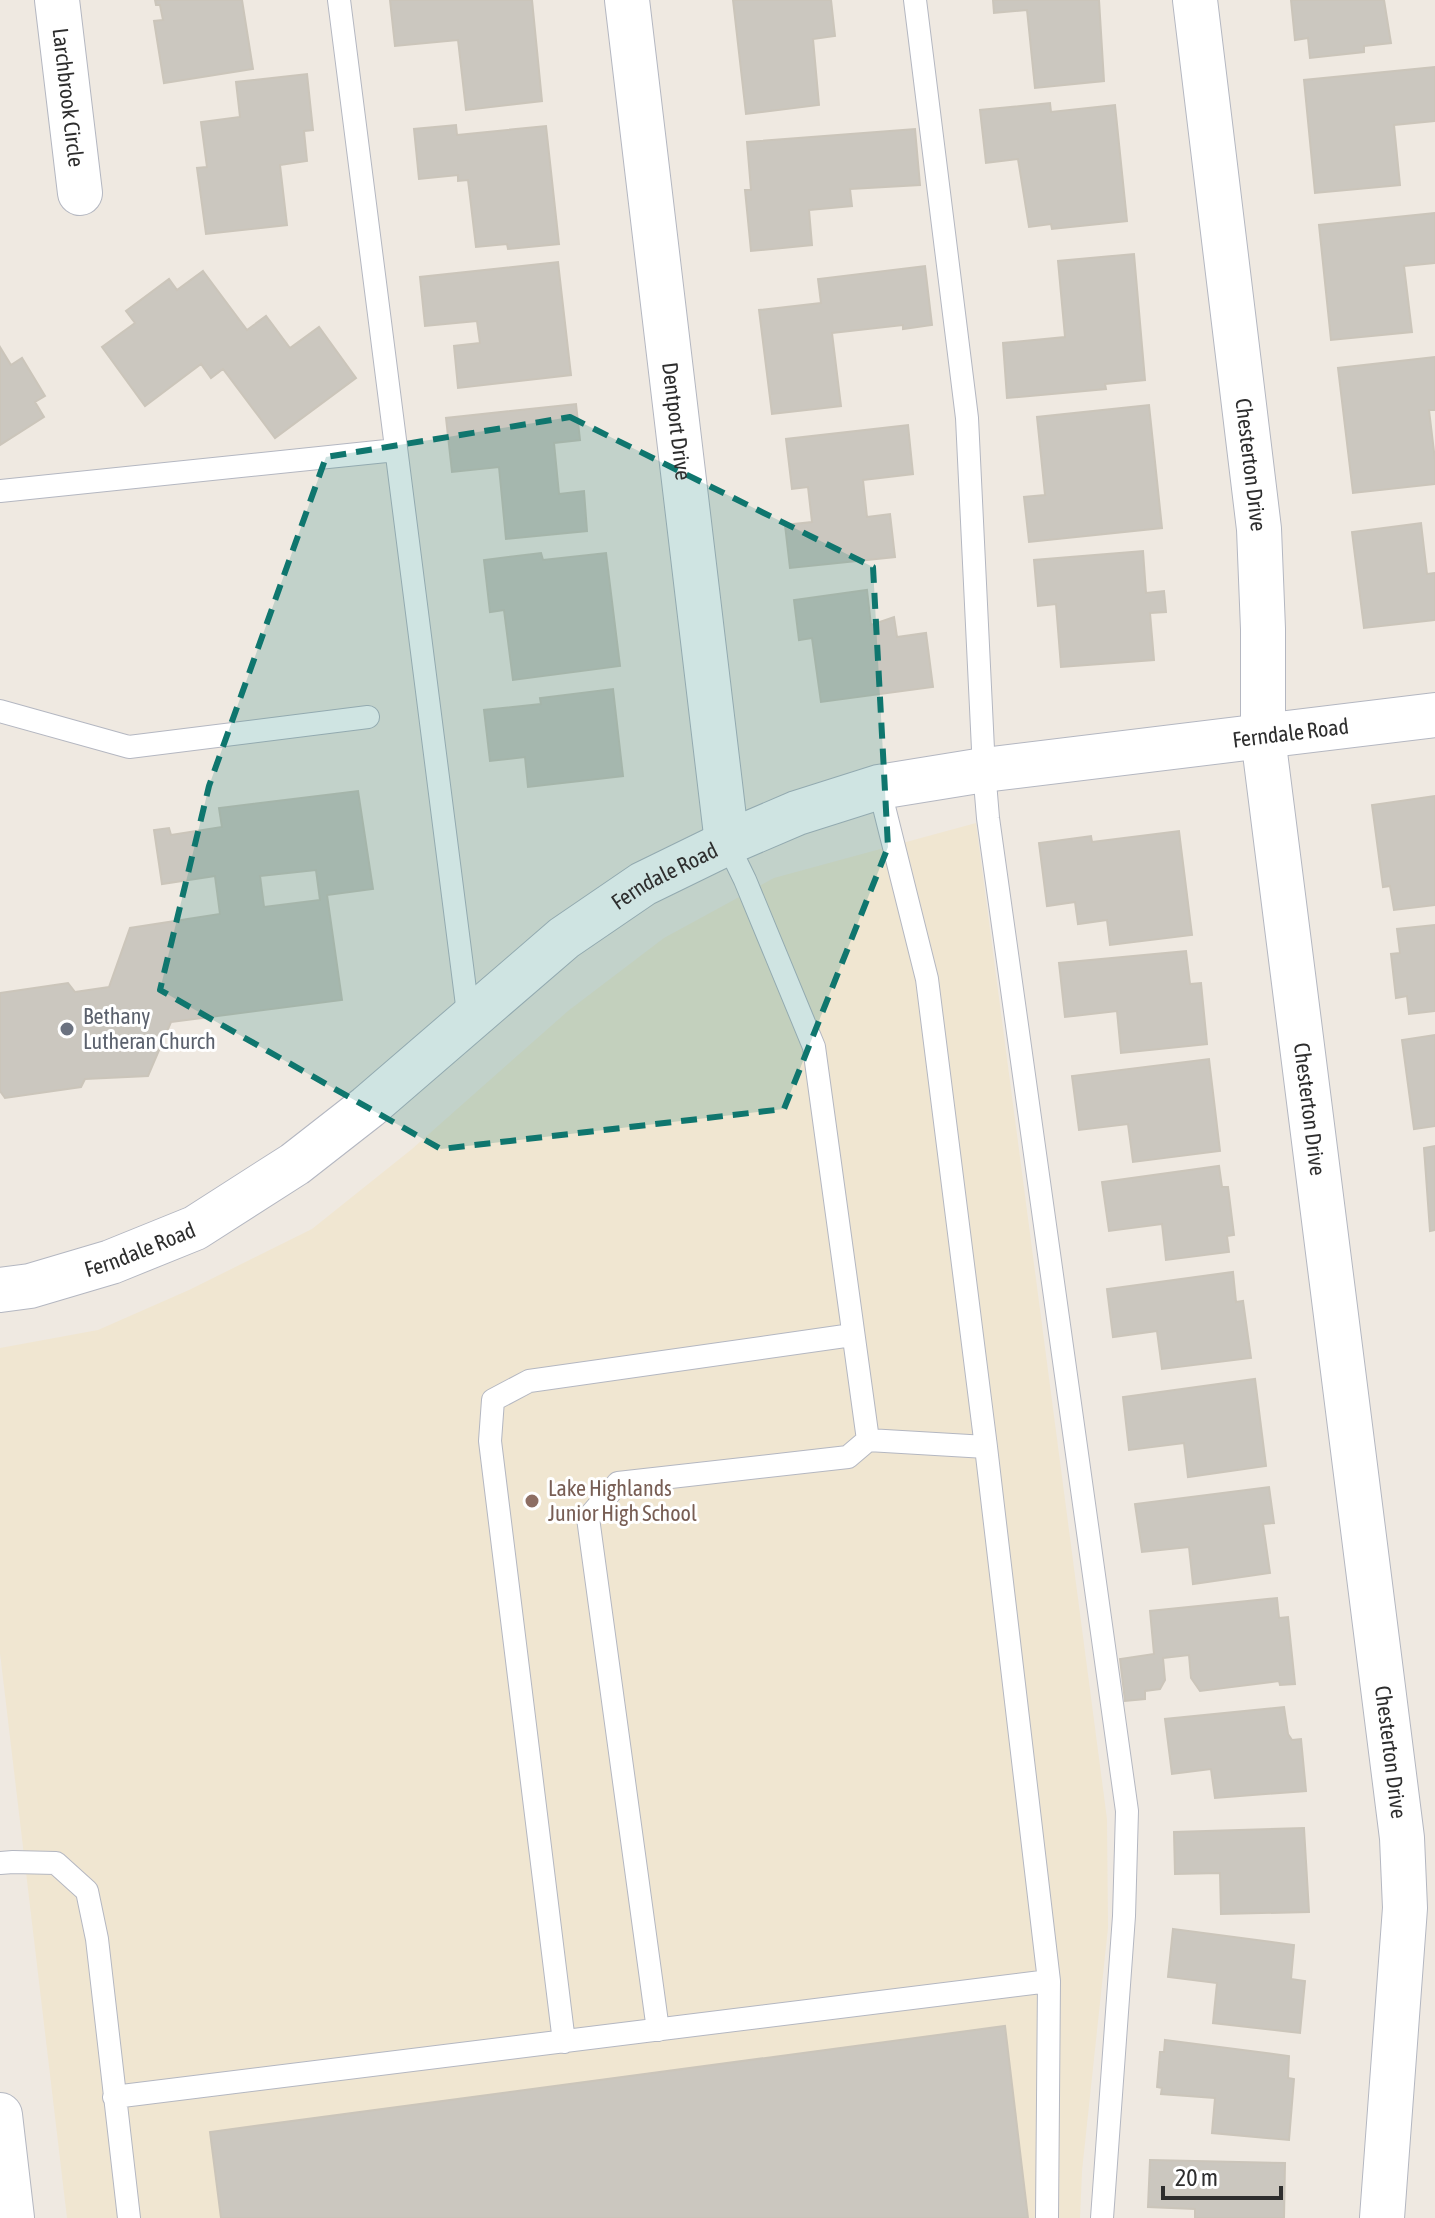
<svg xmlns="http://www.w3.org/2000/svg" width="1435" height="2218" font-family="'Asap Condensed',sans-serif">
	<style>
		.education { fill: #f0e6d1 }
		.building { fill: #cbc7bf; stroke: #cbc5ba; stroke-width: 2; fill-rule: evenodd }
		.lines { fill: none; stroke-linecap: round; stroke-linejoin: round }
		.service-casing { stroke: #b4b7c1; stroke-width: 24 }
		.minor-casing { stroke: #b4b7c1; stroke-width: 46 }
		.tertiary-casing { stroke: #b4b7c1; stroke-width: 46 }
		.secondary-casing { stroke: #b4b7c1; stroke-width: 46 }
		.service { stroke: #fff; stroke-width: 22 }
		.minor { stroke: #fff; stroke-width: 44 }
		.tertiary { stroke: #fff; stroke-width: 44 }
		.secondary { stroke: #fff; stroke-width: 44 }
		.marked { fill: #0f766e; fill-opacity: 0.2; stroke: #0f766e; stroke-width: 6; stroke-dasharray: 16 10; stroke-linejoin: round }
		.worship-dot { fill: #6b7280; stroke: #fff; stroke-width: 3 }
		.education-dot { fill: #8d6e63; stroke: #fff; stroke-width: 3 }
		.labels { text-anchor: middle; dominant-baseline: central; stroke-width: 6; stroke-linejoin: round; paint-order: stroke }
		.street-label { font-size: 22px; fill: #2e2e2e; stroke: #fff }
		.worship-label { font-size: 22px; fill: #5b616d; stroke: #fff; text-anchor: start }
		.education-label { font-size: 22px; fill: #785e54; stroke: #fff; text-anchor: start }
	</style>
	<rect width="100%" height="100%" fill="#efe9e1"/>
	<path class="education" d="M 976,823 L 1107,1819 L 1108,1928 L 1082,2171 L 1080,2218 L 67,2218 L 0,1653 L 0,1348 L 98,1330 L 189,1290 L 312,1229 L 412,1149 L 568,1011 L 664,938 L 774,878 Z"/>
	<path class="building" d="M 155,0 L 242,0 L 253,69 L 164,83 L 154,21 L 163,20 L 160,5 L 156,5 Z
		M 390,0 L 532,0 L 542,101 L 466,110 L 458,40 L 395,46 Z
		M 733,0 L 831,0 L 835,36 L 813,39 L 819,105 L 746,114 Z
		M 993,0 L 1099,0 L 1104,81 L 1035,88 L 1027,10 L 994,13 Z
		M 1291,0 L 1384,0 L 1391,43 L 1364,46 L 1364,52 L 1310,58 L 1308,38 L 1295,40 Z
		M 1435,67 L 1435,121 L 1394,125 L 1400,185 L 1315,193 L 1304,80 Z
		M 307,74 L 313,130 L 304,131 L 307,161 L 280,165 L 287,225 L 206,234 L 197,168 L 207,167 L 201,122 L 240,117 L 236,82 Z
		M 1050,103 L 1051,112 L 1115,105 L 1127,221 L 1052,229 L 1051,224 L 1029,227 L 1018,159 L 986,163 L 980,110 Z
		M 456,125 L 457,135 L 546,126 L 559,244 L 508,249 L 507,244 L 476,247 L 468,180 L 458,181 L 458,175 L 419,179 L 414,129 Z
		M 915,129 L 920,185 L 850,189 L 852,206 L 809,210 L 812,245 L 751,251 L 745,190 L 751,190 L 747,142 Z
		M 1435,213 L 1435,263 L 1404,266 L 1412,332 L 1331,340 L 1319,225 Z
		M 1134,254 L 1145,380 L 1105,384 L 1106,389 L 1007,398 L 1003,343 L 1065,337 L 1058,261 Z
		M 558,262 L 571,375 L 458,388 L 454,346 L 480,343 L 477,321 L 425,326 L 420,277 Z
		M 925,266 L 932,325 L 903,329 L 903,325 L 832,333 L 841,406 L 772,414 L 759,310 L 821,303 L 818,279 Z
		M 203,271 L 247,330 L 266,316 L 290,348 L 319,327 L 356,378 L 275,438 L 223,369 L 211,378 L 201,364 L 145,406 L 102,347 L 135,323 L 126,311 L 169,279 L 177,290 Z
		M 0,347 L 11,365 L 22,358 L 45,396 L 35,402 L 44,417 L 0,445 Z
		M 1435,357 L 1435,410 L 1429,410 L 1435,460 L 1435,484 L 1353,493 L 1338,368 Z
		M 576,404 L 580,440 L 554,443 L 559,494 L 584,491 L 587,531 L 506,539 L 499,467 L 452,472 L 446,418 Z
		M 1149,405 L 1162,528 L 1029,542 L 1024,497 L 1045,495 L 1037,417 Z
		M 908,425 L 913,474 L 863,480 L 867,517 L 890,514 L 895,557 L 790,568 L 785,525 L 812,522 L 808,487 L 792,489 L 786,439 Z
		M 1421,523 L 1427,574 L 1435,573 L 1435,620 L 1364,628 L 1352,532 Z
		M 1143,551 L 1146,593 L 1164,591 L 1166,612 L 1150,613 L 1154,660 L 1061,667 L 1056,604 L 1038,606 L 1034,560 Z
		M 541,553 L 543,560 L 606,553 L 620,666 L 513,680 L 504,610 L 490,612 L 484,560 Z
		M 867,590 L 871,625 L 894,617 L 897,637 L 926,633 L 933,687 L 821,702 L 812,638 L 799,640 L 794,600 Z
		M 613,689 L 623,776 L 528,787 L 525,757 L 490,761 L 484,710 L 541,704 L 540,698 Z
		M 358,791 L 373,889 L 327,895 L 342,1000 L 171,1022 L 148,1076 L 85,1079 L 81,1087 L 5,1098 L 0,1091 L 0,993 L 68,983 L 75,992 L 109,987 L 130,928 L 220,914 L 215,876 L 162,884 L 154,830 L 169,828 L 171,835 L 222,827 L 219,808 ZM 316,870 L 320,900 L 264,907 L 260,876 Z
		M 1435,796 L 1435,905 L 1394,910 L 1390,886 L 1383,887 L 1372,805 Z
		M 1179,831 L 1192,935 L 1110,945 L 1107,920 L 1078,924 L 1075,902 L 1047,906 L 1039,843 L 1091,836 L 1092,842 Z
		M 1435,925 L 1435,1011 L 1409,1014 L 1407,996 L 1396,998 L 1391,954 L 1400,953 L 1397,929 Z
		M 1186,951 L 1190,984 L 1201,983 L 1207,1044 L 1121,1053 L 1117,1011 L 1065,1017 L 1059,963 Z
		M 1435,1035 L 1435,1126 L 1414,1129 L 1402,1040 Z
		M 1209,1059 L 1220,1151 L 1133,1162 L 1128,1124 L 1079,1130 L 1072,1076 Z
		M 1435,1146 L 1435,1230 L 1430,1231 L 1424,1148 Z
		M 1219,1166 L 1222,1187 L 1228,1187 L 1234,1235 L 1227,1236 L 1229,1252 L 1166,1260 L 1162,1224 L 1109,1231 L 1102,1182 Z
		M 1233,1272 L 1236,1302 L 1243,1301 L 1251,1358 L 1162,1369 L 1157,1331 L 1113,1337 L 1107,1289 Z
		M 1255,1379 L 1266,1466 L 1188,1477 L 1184,1443 L 1129,1450 L 1123,1397 Z
		M 1269,1487 L 1274,1523 L 1263,1524 L 1270,1573 L 1193,1584 L 1189,1547 L 1142,1552 L 1135,1504 Z
		M 1277,1598 L 1279,1618 L 1288,1617 L 1295,1684 L 1280,1685 L 1279,1681 L 1200,1691 L 1191,1678 L 1189,1655 L 1163,1658 L 1165,1680 L 1160,1689 L 1145,1691 L 1145,1699 L 1125,1701 L 1120,1659 L 1154,1654 L 1150,1611 Z
		M 1284,1707 L 1288,1734 L 1292,1740 L 1301,1739 L 1306,1791 L 1215,1798 L 1211,1769 L 1172,1774 L 1165,1719 Z
		M 1304,1828 L 1309,1912 L 1221,1914 L 1220,1873 L 1175,1874 L 1174,1832 Z
		M 1173,1929 L 1294,1945 L 1291,1979 L 1305,1981 L 1300,2033 L 1213,2023 L 1217,1983 L 1168,1977 Z
		M 1005,2026 L 1028,2218 L 221,2218 L 210,2132 Z
		M 1165,2040 L 1289,2056 L 1288,2078 L 1294,2079 L 1289,2140 L 1212,2133 L 1215,2098 L 1161,2094 L 1162,2088 L 1157,2087 L 1160,2052 L 1164,2052 Z
		M 1150,2160 L 1285,2163 L 1284,2218 L 1195,2218 L 1195,2209 L 1148,2207 Z"/>
	<g class="lines">
		<defs>
			<path id="service" d="M 339,0 L 469,1021
				M 915,0 L 967,418 L 984,770 L 988,818 L 1127,1811 L 1124,1916 L 1102,2218
				M 0,491 L 396,450
				M 0,711 L 129,747 L 368,717
				M 879,787 L 927,979 L 986,1447 L 1049,1981 L 1047,2218
				M 727,843 L 745,880 L 814,1047 L 868,1440 L 986,1447
				M 0,1863 L 13,1862 L 56,1863 L 87,1891 L 97,1939 L 129,2218
				M 658,2030 L 588,1518 L 618,1483 L 848,1457 L 868,1440
				M 564,2042 L 490,1441 L 493,1400 L 529,1381 L 852,1335
				M 114,2097 L 1049,1981"/>
			<g id="minor">
				<path id="s1" d="M 57,0 L 80,193"/>
				<path id="s2" d="M 627,0 L 727,843"/>
				<path id="s3" d="M 1195,0 L 1259,529 L 1263,629 L 1263,737 L 1402,1838 L 1405,1908 L 1382,2218"/>
			</g>
			<g id="tertiary">
				<path id="s4" d="M 0,1290 L 30,1286 L 111,1262 L 195,1228 L 295,1164 L 368,1107 L 564,938 L 643,884 L 727,843 L 797,813 L 879,787 L 984,770 L 1435,715"/>
			</g>
			<path id="secondary" d="M 0,2115 L 12,2218"/>
		</defs>
		<use href="#service" class="service-casing"/>
		<use href="#minor" class="minor-casing"/>
		<use href="#tertiary" class="tertiary-casing"/>
		<use href="#secondary" class="secondary-casing"/>
		<use href="#service" class="service"/>
		<use href="#minor" class="minor"/>
		<use href="#tertiary" class="tertiary"/>
		<use href="#secondary" class="secondary"/>
	</g>
	<path class="marked" d="M 570,417 L 873,567 L 888,847 L 784,1109 L 441,1149 L 160,990 L 209,786 L 326,457 Z"/>
	<circle class="worship-dot" cx="67" cy="1029" r="8"/>
	<circle class="education-dot" cx="532" cy="1501" r="8"/>
	<g class="labels">
		<g class="street-label">
			<text stroke="none"><textPath href="#s1" startOffset="98">Larchbrook Circle</textPath></text>
			<text stroke="none"><textPath href="#s2" startOffset="424">Dentport Drive</textPath></text>
			<text stroke="none"><textPath href="#s3" startOffset="468">Chesterton Drive</textPath></text>
			<text stroke="none"><textPath href="#s4" startOffset="1442">Ferndale Road</textPath></text>
			<text stroke="none"><textPath href="#s4" startOffset="794">Ferndale Road</textPath></text>
			<text stroke="none"><textPath href="#s3" startOffset="1116">Chesterton Drive</textPath></text>
			<text stroke="none"><textPath href="#s4" startOffset="146">Ferndale Road</textPath></text>
			<text stroke="none"><textPath href="#s3" startOffset="1764">Chesterton Drive</textPath></text>
		</g>
		<g class="worship-label">
			<text x="83" y="1016">Bethany<tspan x="83" dy="25">Lutheran Church</tspan></text>
		</g>
		<g class="education-label">
			<text x="548" y="1488">Lake Highlands<tspan x="548" dy="25">Junior High School</tspan></text>
		</g>
	</g>
	<path d="M1163 2186v12h118v-12" fill="none" stroke="#2e2e2e" stroke-width="4"/>
	<text x="1175" y="2186" font-size="24" fill="#2e2e2e" stroke="#ffffff" stroke-width="6" paint-order="stroke">20 m</text>
</svg>
